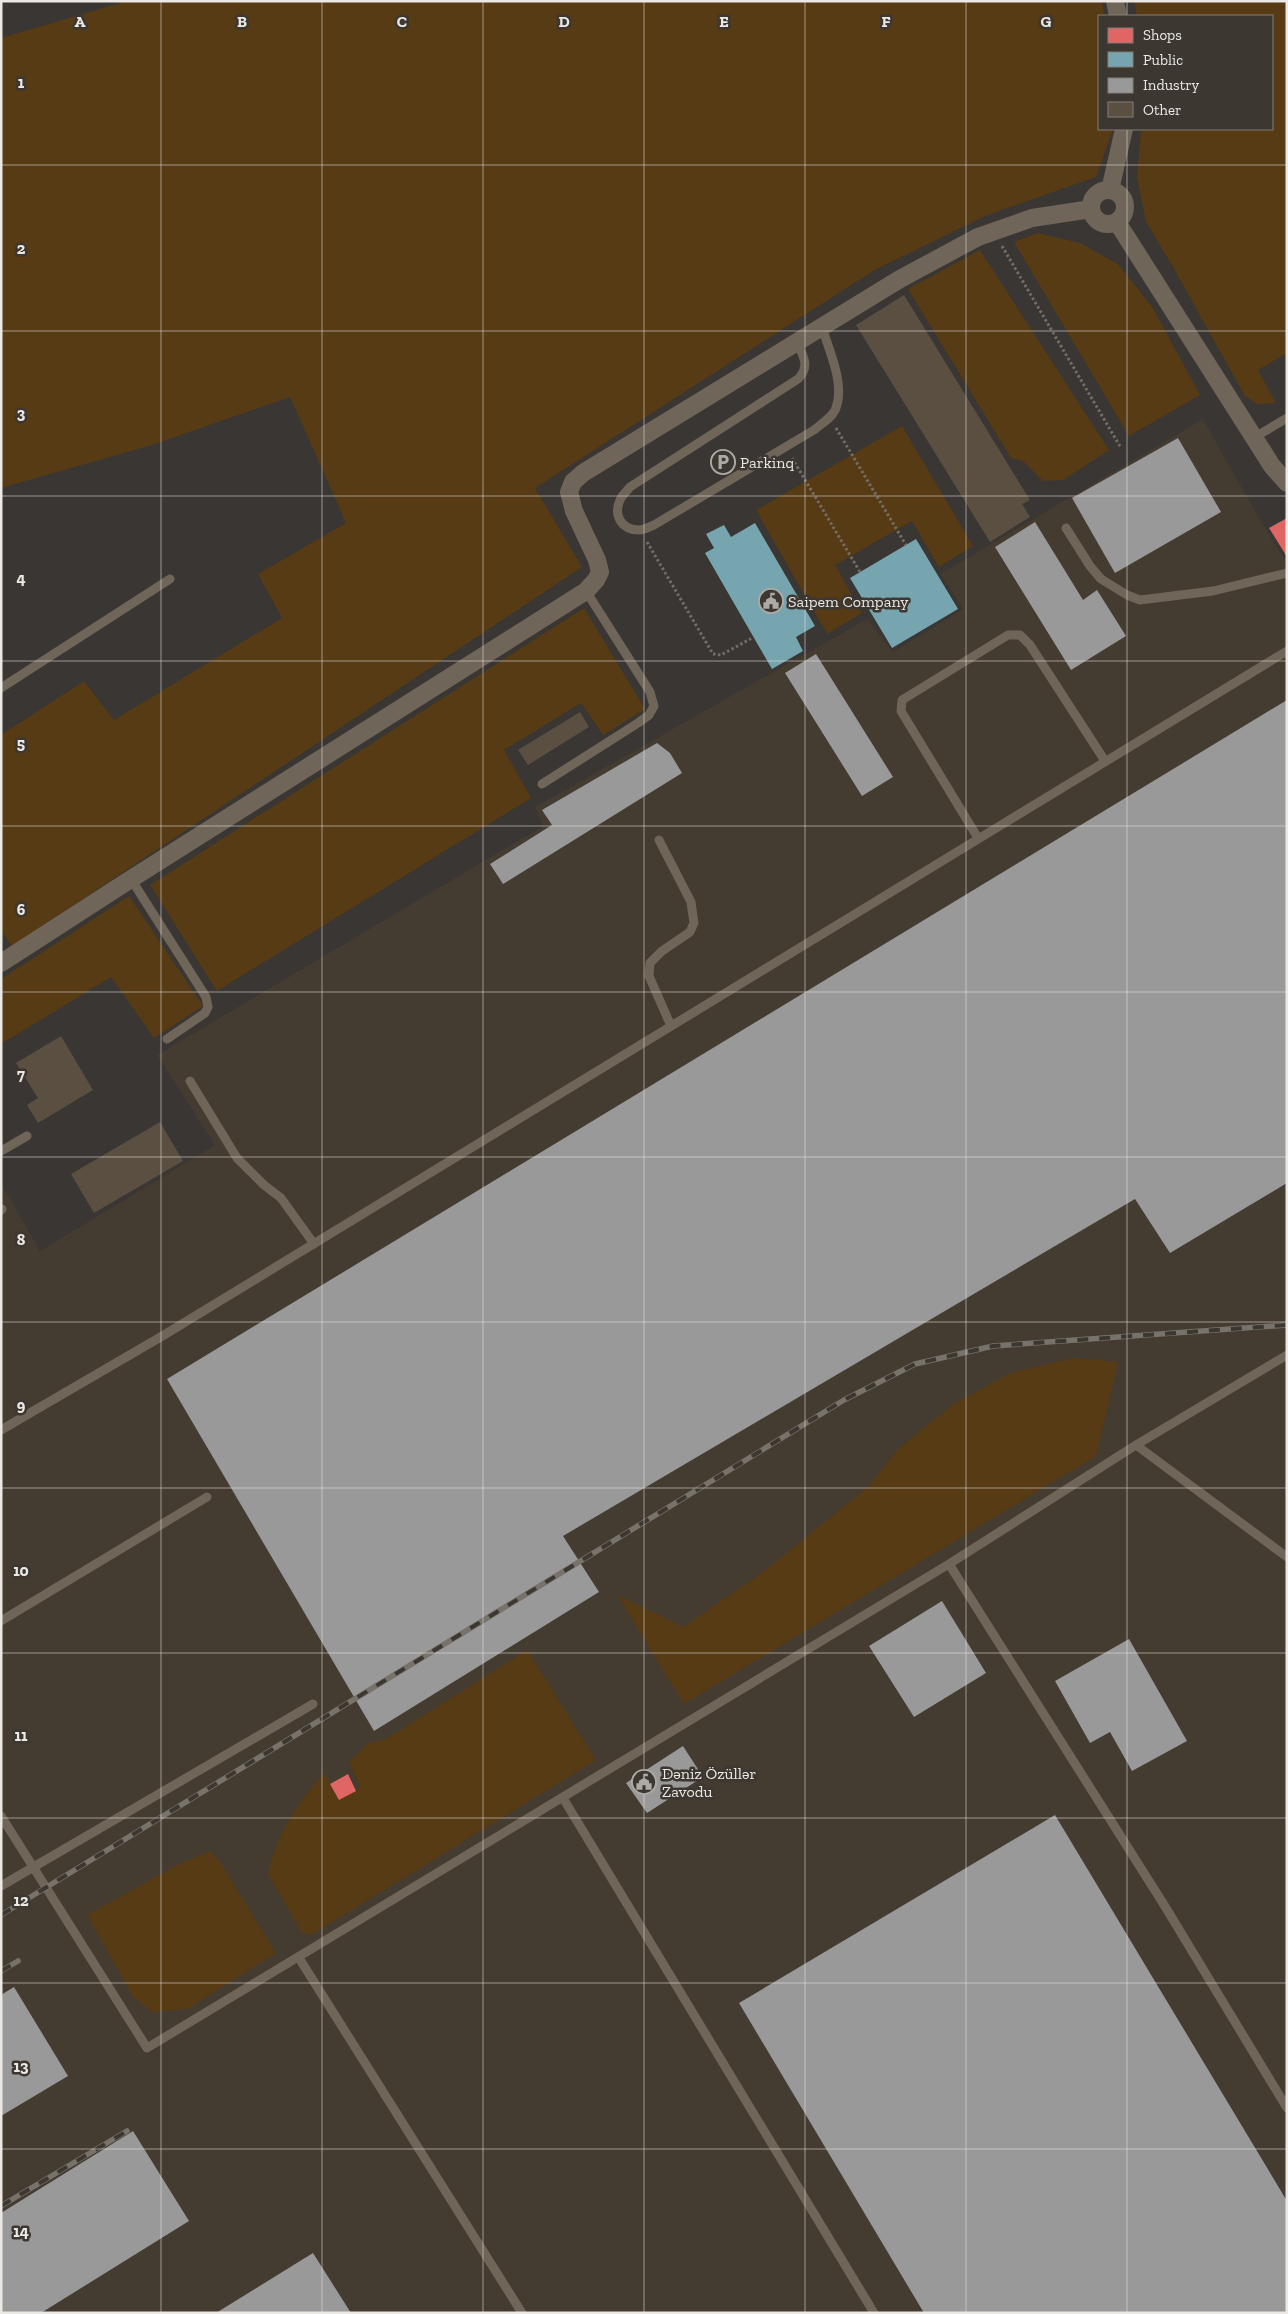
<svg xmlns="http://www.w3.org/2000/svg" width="1288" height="2314" font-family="'Zilla Slab',serif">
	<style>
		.built { fill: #443b31 }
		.green { fill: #563b15 }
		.shops { fill: #e06666 }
		.public { fill: #76a5af }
		.industry { fill: #999 }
		.building { fill: #5a4f40 }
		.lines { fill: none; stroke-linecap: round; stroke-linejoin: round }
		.path { stroke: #746d64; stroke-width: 3; stroke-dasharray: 2.5 2.5; stroke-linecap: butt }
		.service { stroke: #6f6558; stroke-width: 9 }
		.minor { stroke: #6f6558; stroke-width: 18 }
		.rail-casing { stroke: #77726a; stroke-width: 5.5 }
		.rail { stroke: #3c3730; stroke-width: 4; stroke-dasharray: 11; stroke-linecap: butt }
		.grid { fill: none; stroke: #ece8e4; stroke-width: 1; stroke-opacity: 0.55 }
		.labels { text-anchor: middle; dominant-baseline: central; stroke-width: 5; stroke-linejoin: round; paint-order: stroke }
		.poi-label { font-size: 16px; fill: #ece8e4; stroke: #3c3730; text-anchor: start }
		.grid-label { font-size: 16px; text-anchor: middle; font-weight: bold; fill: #ece8e4; stroke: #3c3730; stroke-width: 5; stroke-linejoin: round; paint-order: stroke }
	</style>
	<rect width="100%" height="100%" fill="#393633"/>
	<path class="built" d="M 1203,419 L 1263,525 L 1287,562 L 1287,2313 L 1,2313 L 1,1183 L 40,1251 L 215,1145 L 157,1055 L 543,826 L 535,807 L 867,619 L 893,652 L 963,609 L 940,574 Z"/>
	<path class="green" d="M 127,1 L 1102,1 L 1105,16 L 1099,16 L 1099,129 L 1113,129 L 1096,177 L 987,215 L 873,271 L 535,488 L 582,567 L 12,946 L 1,931 L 1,735 L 84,681 L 114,720 L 282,618 L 258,574 L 346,523 L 290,397 L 152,445 L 1,488 L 1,38 Z
		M 1134,1 L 1287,1 L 1287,353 L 1258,370 L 1276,403 L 1257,404 L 1245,396 L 1173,267 L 1146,222 L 1137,178 L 1141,129 L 1272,129 L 1272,16 L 1137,16 Z
		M 1037,233 L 1080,243 L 1118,264 L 1153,308 L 1200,395 L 1129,436 L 1014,242 Z
		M 980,250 L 1109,450 L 1063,480 L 1043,481 L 1023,461 L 1011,458 L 908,289 Z
		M 902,426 L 973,546 L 939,567 L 912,521 L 835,565 L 862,613 L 827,634 L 756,510 Z
		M 584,608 L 645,709 L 603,735 L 581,703 L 504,750 L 531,798 L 217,991 L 150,885 Z
		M 129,896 L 203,1006 L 154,1038 L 111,977 L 1,1044 L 1,979 Z
		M 1074,1358 L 1118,1362 L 1096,1456 L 684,1704 L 617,1595 L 683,1627 L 763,1572 L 869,1486 L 897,1450 L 952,1405 L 1010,1373 Z
		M 527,1650 L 596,1760 L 311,1935 L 302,1933 L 268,1874 C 275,1836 299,1801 325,1772 L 339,1800 L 360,1787 L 349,1762 L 368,1743 L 386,1739 Z
		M 210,1851 L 220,1862 L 276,1953 L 187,2009 L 152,2012 L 133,1997 L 87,1915 L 177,1865 Z"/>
	<path class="shops" d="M 1287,518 L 1287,557 L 1269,528 Z
		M 348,1774 L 356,1791 L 339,1800 L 330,1784 Z"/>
	<path class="public" d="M 755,523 L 815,626 L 796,637 L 803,651 L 772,669 L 705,553 L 714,548 L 706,534 L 724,525 L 731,537 Z
		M 916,539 L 958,609 L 892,648 L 850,578 Z"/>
	<path class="industry" d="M 1178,438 L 1221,512 L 1115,573 L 1072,498 Z
		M 1035,522 L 1083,600 L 1097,590 L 1126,636 L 1071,670 L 995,547 Z
		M 816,654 L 893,777 L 862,796 L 785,673 Z
		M 1287,700 L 1287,1183 L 1170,1253 L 1135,1199 L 563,1536 L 599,1592 L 374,1731 L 167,1379 Z
		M 657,743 L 670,753 L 682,773 L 503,884 L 490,864 L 552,825 L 542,810 Z
		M 942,1601 L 986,1673 L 914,1717 L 869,1646 Z
		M 1129,1639 L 1187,1741 L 1132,1771 L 1110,1732 L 1090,1743 L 1055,1681 Z
		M 683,1746 L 703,1777 L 647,1813 L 626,1783 Z
		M 1055,1815 L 1287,2201 L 1287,2313 L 924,2313 L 739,2003 Z
		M 14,1987 L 68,2076 L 1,2116 L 1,1995 Z
		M 133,2131 L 189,2221 L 41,2313 L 1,2313 L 1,2213 Z
		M 313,2253 L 351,2313 L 216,2313 Z"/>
	<path class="building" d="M 904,295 L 1030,500 L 1022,504 L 1030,517 L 990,542 L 856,325 Z
		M 580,712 L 589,727 L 528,765 L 518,750 Z
		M 61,1036 L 93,1090 L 38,1123 L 27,1105 L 38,1098 L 16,1063 Z
		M 160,1122 L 183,1161 L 94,1213 L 71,1174 Z"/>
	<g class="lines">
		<path class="path" d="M 1002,246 L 1121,448
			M 836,428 L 906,545
			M 792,458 L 860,572
			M 647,542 L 713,654 L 721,655 L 754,637"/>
		<path class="service" d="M 797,343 C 804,357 810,367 798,379 L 630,487 C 627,491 622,495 620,500 C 613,516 622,530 639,530 C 644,530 649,527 654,525 L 814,430 C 821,424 833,417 836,408 C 845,383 829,351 822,327
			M 1255,437 L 1287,418
			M 1066,528 L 1090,566 L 1101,579 L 1127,595 L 1140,600 L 1213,591 L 1287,573
			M 1,688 L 170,579
			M 542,784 L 638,723 L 649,715 L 654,706 L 650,692 L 586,591
			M 978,838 L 901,711 L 902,700 L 1008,635 L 1020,635 L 1030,645 L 1105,761
			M 659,840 L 691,902 L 694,923 L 690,932 L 662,951 L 650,963 L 649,976 L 671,1026
			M 131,879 L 206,997 L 208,1007 L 205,1013 L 167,1039
			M 190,1081 L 237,1158 L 264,1185 L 281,1198 L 314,1244
			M 1,1151 L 27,1136
			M 1,1210 L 2,1209
			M 1,1430 L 164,1335 L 1287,651
			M 1136,1445 L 1287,1557
			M 949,1564 L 1166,1908 L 1287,2108
			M 1,1621 L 207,1497
			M 563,1798 L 874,2313
			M 1,1816 L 147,2048 L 949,1564 L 1136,1445 L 1287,1355
			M 1,1886 L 313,1704
			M 299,1958 L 522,2313"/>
		<path class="minor" d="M 1115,1 L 1118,16
			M1091 207a17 17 0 1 1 34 0a17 17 0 1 1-34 0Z
			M 1110,190 L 1124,129
			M 1117,222 L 1272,466 L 1287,483
			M 1,963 L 131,879 L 586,591 L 596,580 L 600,572 L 597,560 L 574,511 L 569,492 L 573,482 L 583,473 L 900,279 L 978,237 L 1032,218 L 1091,209"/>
		<defs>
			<path id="rail" d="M 1,1915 L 844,1400 L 915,1364 L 993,1346 L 1287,1325
				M 1,1971 L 18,1961
				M 1,2206 L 127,2131"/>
		</defs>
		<use href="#rail" class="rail-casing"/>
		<use href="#rail" class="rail"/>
	</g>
	<path class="grid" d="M 161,1 L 161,2313M 322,1 L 322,2313M 483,1 L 483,2313M 644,1 L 644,2313M 805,1 L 805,2313M 966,1 L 966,2313M 1127,1 L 1127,16M 1127,129 L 1127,2313M 1,165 L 1287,165M 1,331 L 1287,331M 1,496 L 1287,496M 1,661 L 1287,661M 1,826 L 1287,826M 1,992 L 1287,992M 1,1157 L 1287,1157M 1,1322 L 1287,1322M 1,1488 L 1287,1488M 1,1653 L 1287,1653M 1,1818 L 1287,1818M 1,1983 L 1287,1983M 1,2149 L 1287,2149"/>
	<defs>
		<symbol id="parking-ring" viewBox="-11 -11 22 22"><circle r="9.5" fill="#3c3730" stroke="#adaaa6" stroke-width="1.5"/><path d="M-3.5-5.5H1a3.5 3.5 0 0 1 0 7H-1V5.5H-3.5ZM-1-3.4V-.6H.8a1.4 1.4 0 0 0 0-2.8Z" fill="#adaaa6"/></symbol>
		<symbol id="civic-ring" viewBox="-11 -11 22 22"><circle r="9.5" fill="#3c3730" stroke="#adaaa6" stroke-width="1.5"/><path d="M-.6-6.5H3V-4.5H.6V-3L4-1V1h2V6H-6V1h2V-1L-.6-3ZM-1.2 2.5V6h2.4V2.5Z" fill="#adaaa6"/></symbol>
	</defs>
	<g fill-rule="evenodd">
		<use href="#parking-ring" x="709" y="448" width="28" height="28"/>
		<use href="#civic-ring" x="757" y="587" width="28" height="28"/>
		<use href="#civic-ring" x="630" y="1768" width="28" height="28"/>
	</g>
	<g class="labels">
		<g class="poi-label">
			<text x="740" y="462">Parkinq</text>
			<text x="788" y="601">Saipem Company</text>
			<text x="662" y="1773">Dəniz Özüllər<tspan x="662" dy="18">Zavodu</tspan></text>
		</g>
	</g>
	<g class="grid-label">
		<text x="80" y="27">A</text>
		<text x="242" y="27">B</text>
		<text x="402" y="27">C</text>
		<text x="564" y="27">D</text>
		<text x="724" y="27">E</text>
		<text x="886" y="27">F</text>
		<text x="1046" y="27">G</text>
		<text x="21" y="88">1</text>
		<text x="21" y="254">2</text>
		<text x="21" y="419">3</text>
		<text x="21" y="584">4</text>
		<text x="21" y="749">5</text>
		<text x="21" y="915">6</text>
		<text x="21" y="1080">7</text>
		<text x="21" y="1245">8</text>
		<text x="21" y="1411">9</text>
		<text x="21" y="1576">10</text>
		<text x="21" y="1741">11</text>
		<text x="21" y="1906">12</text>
		<text x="21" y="2072">13</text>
		<text x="21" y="2237">14</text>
	</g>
	<rect width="1288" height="2314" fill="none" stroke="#ece8e4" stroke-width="5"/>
	<rect x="1098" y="15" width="175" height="115" fill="#3c3730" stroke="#827e78"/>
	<rect x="1108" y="28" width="25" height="15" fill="#e06666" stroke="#827e78"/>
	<text x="1143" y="40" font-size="15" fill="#ece8e4">Shops</text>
	<rect x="1108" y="52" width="25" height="15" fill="#76a5af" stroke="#827e78"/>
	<text x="1143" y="65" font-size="15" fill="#ece8e4">Public</text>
	<rect x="1108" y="78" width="25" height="15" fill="#999999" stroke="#827e78"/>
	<text x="1143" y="90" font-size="15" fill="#ece8e4">Industry</text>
	<rect x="1108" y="102" width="25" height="15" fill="#5a4f40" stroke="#827e78"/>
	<text x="1143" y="115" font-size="15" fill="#ece8e4">Other</text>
</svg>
